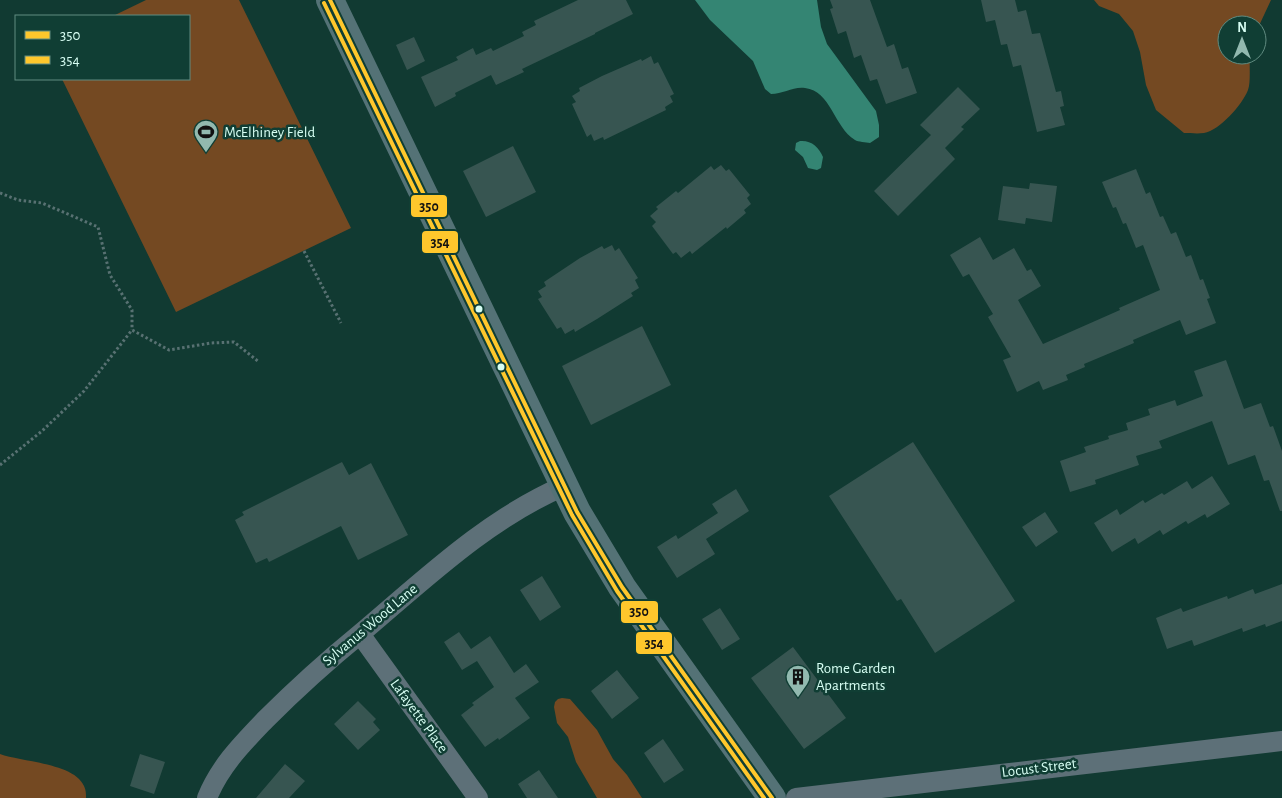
<svg xmlns="http://www.w3.org/2000/svg" width="1282" height="798" font-family="'Alegreya Sans',sans-serif">
	<style>
		.green { fill: #744922 }
		.water { fill: #348573 }
		.building { fill: #375551 }
		.lines { fill: none; stroke-linecap: round; stroke-linejoin: round }
		.path { stroke: #587172; stroke-width: 3; stroke-dasharray: 2.5 2.5; stroke-linecap: butt }
		.minor { stroke: #5d7078; stroke-width: 20 }
		.trunk { stroke: #547276; stroke-width: 28 }
		.bus-1-casing { stroke: #103e34; stroke-width: 8 }
		.bus-2-casing { stroke: #103e34; stroke-width: 8 }
		.bus-1 { stroke: #ffc72c; stroke-width: 4 }
		.bus-2 { stroke: #ffc72c; stroke-width: 4 }
		.bus-dot { fill: #d7fef3; stroke: #103e34; stroke-width: 2 }
		.labels { text-anchor: middle; dominant-baseline: central; stroke-width: 5; stroke-linejoin: round; paint-order: stroke }
		.poi-label { font-size: 15px; fill: #d7fef3; stroke: #103e34; text-anchor: start }
		.street-label { font-size: 15px; fill: #d7fef3; stroke: #103e34 }
		.line-badge { stroke: #103e34; stroke-width: 2 }
		.pale-badge-label { font-size: 14px; text-anchor: middle; font-weight: bold; fill: #111 }
	</style>
	<rect width="100%" height="100%" fill="#113a32"/>
	<path class="green" d="M 146,0 L 239,0 L 351,228 L 176,312 L 62,79 L 189,79 L 189,16 L 113,16 Z
		M 1094,0 L 1271,0 L 1257,30 L 1257,25 L 1227,25 L 1227,55 L 1250,55 C 1249,65 1251,82 1248,90 C 1242,105 1220,130 1204,133 C 1197,134 1190,133 1184,133 L 1156,110 L 1146,85 L 1140,52 L 1133,31 L 1119,14 L 1099,6 Z
		M 562,698 L 570,699 L 597,730 L 613,759 L 627,775 L 642,798 L 597,798 L 576,762 L 568,737 L 557,723 L 554,707 L 555,702 L 558,699 Z
		M 0,754 C 22,762 74,763 84,786 C 86,790 86,794 86,798 L 0,798 Z"/>
	<path class="water" d="M 695,0 L 817,0 L 821,27 L 827,44 L 876,111 L 879,125 L 879,137 L 870,143 C 866,142 858,142 855,140 C 834,127 831,91 805,88 C 794,86 783,94 771,94 L 765,89 L 753,61 L 710,20 Z
		M 800,141 C 811,140 819,147 823,157 L 821,168 L 817,170 L 808,168 L 803,157 L 795,150 L 796,143 Z"/>
	<path class="building" d="M 578,0 L 626,0 L 633,14 L 595,33 L 595,34 L 522,69 L 524,72 L 496,85 L 491,75 L 455,93 L 456,96 L 435,107 L 421,77 L 458,60 L 456,57 L 473,48 L 476,55 L 491,48 L 493,51 L 524,36 L 522,32 L 536,25 L 534,21 Z
		M 830,0 L 870,0 L 887,47 L 894,44 L 902,69 L 908,67 L 917,93 L 886,104 L 877,79 L 870,81 L 861,55 L 854,58 L 846,31 L 838,34 L 830,9 L 833,8 Z
		M 981,0 L 1015,0 L 1018,12 L 1026,10 L 1032,34 L 1040,33 L 1056,92 L 1061,91 L 1064,106 L 1060,107 L 1065,125 L 1037,132 L 1021,65 L 1013,67 L 1007,44 L 1001,45 L 995,20 L 986,22 Z
		M 414,37 L 425,61 L 407,70 L 396,45 Z
		M 651,56 L 654,64 L 658,62 L 674,94 L 670,96 L 673,102 L 665,107 L 666,110 L 604,140 L 603,137 L 594,141 L 591,134 L 587,137 L 572,104 L 576,102 L 572,96 L 580,91 L 579,88 L 602,76 L 641,59 L 642,61 Z
		M 958,87 L 980,109 L 961,127 L 964,129 L 945,148 L 955,159 L 898,216 L 874,191 L 931,135 L 920,125 Z
		M 513,146 L 536,192 L 486,217 L 463,171 Z
		M 721,165 L 726,171 L 729,169 L 750,195 L 747,198 L 751,204 L 744,210 L 746,213 L 727,229 L 726,227 L 692,254 L 690,251 L 681,258 L 676,252 L 673,254 L 652,226 L 656,222 L 650,216 L 658,209 L 656,207 L 676,191 L 678,193 L 711,166 L 714,170 Z
		M 1136,169 L 1146,194 L 1150,192 L 1160,217 L 1163,216 L 1171,234 L 1176,232 L 1186,257 L 1191,255 L 1200,280 L 1203,279 L 1210,298 L 1207,299 L 1216,323 L 1186,335 L 1180,320 L 1133,340 L 1134,343 L 1084,364 L 1085,367 L 1066,375 L 1068,380 L 1043,390 L 1039,381 L 1017,392 L 1003,360 L 1011,357 L 988,317 L 993,314 L 969,274 L 963,277 L 950,255 L 980,237 L 993,260 L 1014,248 L 1027,271 L 1031,269 L 1041,286 L 1018,300 L 1043,344 L 1120,310 L 1119,308 L 1160,290 L 1143,245 L 1136,248 L 1126,223 L 1123,224 L 1116,207 L 1113,208 L 1102,182 Z
		M 1030,183 L 1057,186 L 1052,222 L 1026,218 L 1025,224 L 998,220 L 1003,186 L 1029,189 Z
		M 612,245 L 615,251 L 619,248 L 638,278 L 635,280 L 639,288 L 631,293 L 633,296 L 597,319 L 575,332 L 574,329 L 565,334 L 561,327 L 557,329 L 538,299 L 542,297 L 538,291 L 546,286 L 544,282 L 580,258 L 602,246 L 604,249 Z
		M 642,326 L 671,385 L 591,425 L 562,366 Z
		M 1226,360 L 1244,409 L 1261,403 L 1270,427 L 1273,426 L 1282,451 L 1282,511 L 1280,511 L 1269,480 L 1264,481 L 1255,455 L 1228,465 L 1212,421 L 1159,441 L 1162,448 L 1136,456 L 1139,465 L 1095,480 L 1096,484 L 1070,492 L 1060,461 L 1086,452 L 1084,447 L 1109,439 L 1108,436 L 1128,430 L 1126,423 L 1150,415 L 1148,409 L 1175,400 L 1177,406 L 1203,396 L 1194,371 Z
		M 913,442 L 1015,601 L 935,653 L 901,599 L 897,601 L 829,496 Z
		M 342,462 L 349,475 L 371,463 L 408,535 L 358,560 L 341,526 L 269,562 L 267,558 L 256,563 L 235,520 L 244,515 L 242,512 Z
		M 1212,476 L 1230,504 L 1207,518 L 1205,514 L 1188,524 L 1186,521 L 1163,535 L 1160,530 L 1138,544 L 1135,538 L 1112,552 L 1094,523 L 1117,509 L 1120,515 L 1143,500 L 1145,503 L 1162,493 L 1164,495 L 1187,481 L 1192,489 Z
		M 736,489 L 749,511 L 706,539 L 715,554 L 677,578 L 657,547 L 676,535 L 678,539 L 718,513 L 712,504 Z
		M 1045,512 L 1058,532 L 1036,547 L 1022,527 Z
		M 542,576 L 561,607 L 540,621 L 520,590 Z
		M 1282,584 L 1282,621 L 1266,627 L 1265,624 L 1243,632 L 1242,628 L 1194,646 L 1192,640 L 1167,649 L 1156,618 L 1181,608 L 1183,612 L 1227,596 L 1228,599 L 1253,589 L 1255,594 Z
		M 720,608 L 740,639 L 722,650 L 702,619 Z
		M 459,632 L 471,649 L 490,636 L 514,673 L 526,664 L 539,682 L 515,698 L 530,718 L 499,740 L 498,738 L 485,747 L 461,715 L 474,705 L 472,703 L 494,687 L 477,661 L 462,670 L 444,642 Z
		M 793,647 L 846,718 L 804,749 L 751,678 Z
		M 617,670 L 639,698 L 612,719 L 591,691 Z
		M 358,701 L 376,719 L 373,722 L 380,730 L 358,750 L 334,724 Z
		M 663,739 L 684,770 L 664,783 L 644,753 Z
		M 140,754 L 165,762 L 154,794 L 130,786 Z
		M 285,764 L 305,781 L 289,798 L 256,798 Z
		M 539,770 L 558,798 L 527,798 L 518,784 Z"/>
	<g class="lines">
		<path class="path" d="M 0,193 L 18,200 L 42,203 L 98,227 L 110,275 L 132,310 L 132,330
			M 304,251 L 341,323
			M 0,465 L 42,431 L 84,391 L 132,330 L 169,350 L 211,343 L 234,342 L 259,362"/>
		<path class="minor" d="M 360,634 L 478,798
			M 207,798 C 220,766 242,744 265,720 C 295,690 327,661 360,634 C 424,580 487,519 564,486
			M 796,798 L 1282,741"/>
		<path class="trunk" d="M 330,0 L 577,512 L 622,587 L 772,798"/>
		<defs>
			<path id="bus-1" d="M 330,0 L 577,512 L 622,587 L 772,798"/>
			<path id="bus-2" d="M 324,3 L 572,515 L 617,591 L 764,798"/>
		</defs>
		<use href="#bus-1" class="bus-1-casing"/>
		<use href="#bus-2" class="bus-2-casing"/>
		<use href="#bus-1" class="bus-1"/>
		<use href="#bus-2" class="bus-2"/>
	</g>
	<defs>
		<symbol id="stadium-pin" viewBox="-11 -11 22 30"><path d="M0 17L-7.5 6A9.5 9.5 0 1 1 7.5 6Z" fill="#92b9af" stroke="#103e34"/><path d="M0-5a6.5 5 0 1 0 0 10a6.5 5 0 1 0 0-10ZM-3.5-1.8h7v3.6h-7Z" fill="#111"/></symbol>
		<symbol id="building-pin" viewBox="-11 -11 22 30"><path d="M0 17L-7.5 6A9.5 9.5 0 1 1 7.5 6Z" fill="#92b9af" stroke="#103e34"/><path d="M-4-6H4V6H1V3H-1V6H-4ZM-2.5-4.3h1.7v1.8h-1.7ZM.8-4.3h1.7v1.8H.8ZM-2.5-1h1.7V.8h-1.7ZM.8-1h1.7V.8H.8Z" fill="#111"/></symbol>
	</defs>
	<g fill-rule="evenodd">
		<use href="#stadium-pin" x="192" y="118" width="28" height="38"/>
		<use href="#building-pin" x="784" y="663" width="28" height="38"/>
	</g>
	<g class="bus-dot">
		<circle cx="479" cy="309" r="4.5"/>
		<circle cx="501" cy="367" r="4.5"/>
	</g>
	<g class="labels">
		<g class="poi-label">
			<text x="224" y="132">McElhiney Field</text>
			<text x="816" y="668">Rome Garden<tspan x="816" dy="17">Apartments</tspan></text>
		</g>
		<g class="street-label">
			<text transform="translate(370 625) rotate(-40)">Sylvanus Wood Lane</text>
			<text transform="translate(419 716) rotate(54)">Lafayette Place</text>
			<text transform="translate(1039 768) rotate(-7)">Locust Street</text>
		</g>
	</g>
	<g class="line-badge">
		<rect x="410" y="194" width="38" height="24" rx="5" fill="#ffc72c"/>
		<rect x="421" y="230" width="38" height="24" rx="5" fill="#ffc72c"/>
		<rect x="620" y="600" width="39" height="24" rx="5" fill="#ffc72c"/>
		<rect x="635" y="631" width="38" height="24" rx="5" fill="#ffc72c"/>
	</g>
	<g class="pale-badge-label">
		<text x="429" y="211">350</text>
		<text x="440" y="247">354</text>
		<text x="639" y="616">350</text>
		<text x="654" y="648">354</text>
	</g>
	<rect x="15" y="15" width="175" height="65" fill="#103e34" stroke="#608b80"/>
	<rect x="25" y="31" width="25" height="8" fill="#ffc72c" stroke="#608b80"/>
	<text x="60" y="40" font-size="15" fill="#d7fef3">350</text>
	<rect x="25" y="56" width="25" height="8" fill="#ffc72c" stroke="#608b80"/>
	<text x="60" y="65" font-size="15" fill="#d7fef3">354</text>
	<g transform="translate(1242 40)"><circle r="24" fill="#103e34" stroke="#608b80"/>
	<path d="M0-4L9 19L0 12L-9 19Z" fill="#92b9af"/>
	<text y="-8" font-size="14" font-weight="bold" text-anchor="middle" fill="#d7fef3">N</text>
	</g>
</svg>
